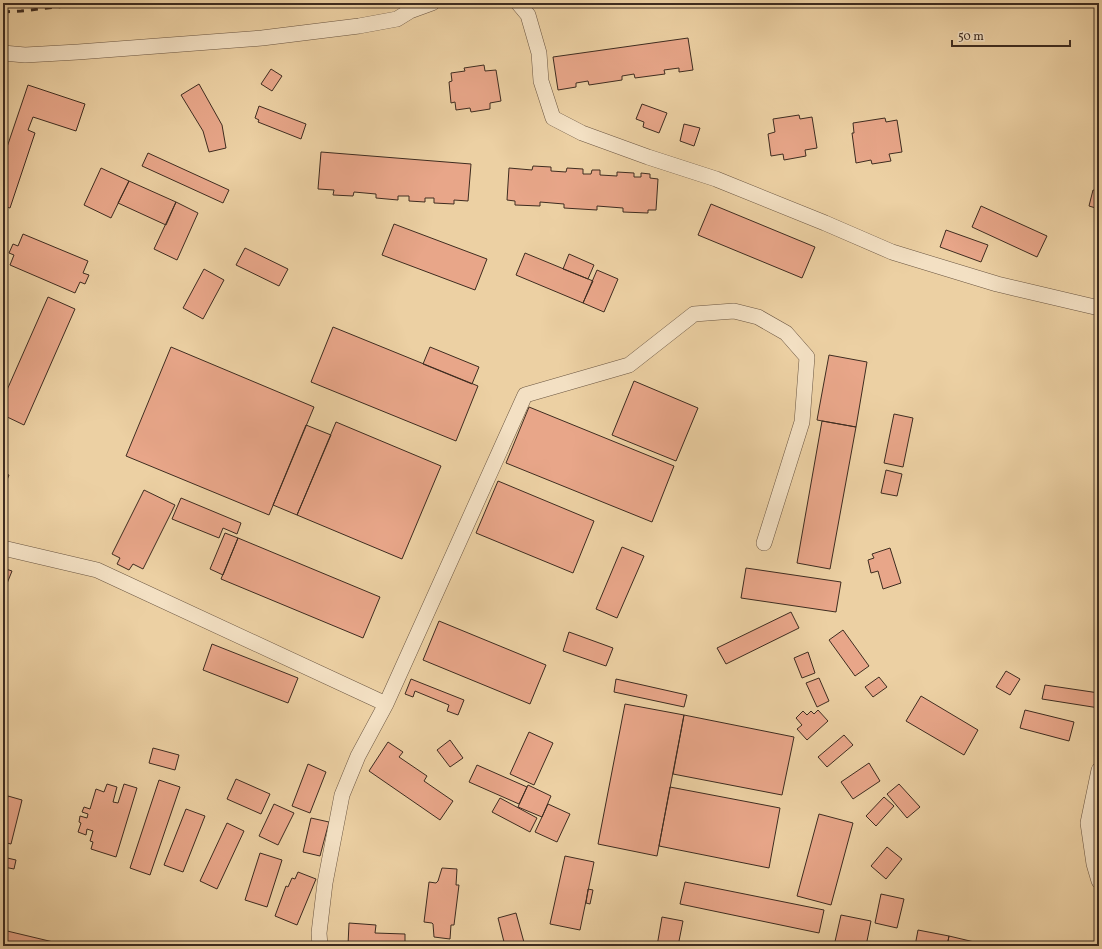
<svg xmlns="http://www.w3.org/2000/svg" width="1102" height="949" font-family="Vollkorn,serif">
	<style>
		.building { fill: #e8a689; stroke: #3e2c20 }
		.lines { fill: none; stroke-linecap: round; stroke-linejoin: round }
		.street-casing { stroke: #6a5541; stroke-width: 16 }
		.street { stroke: #f3e0c3; stroke-width: 15 }
		.rail { stroke: #3e2c20; stroke-width: 3; stroke-dasharray: 7 7; stroke-linecap: butt }
	</style>
	<rect width="100%" height="100%" fill="#ecd0a3"/>
	<filter id="stains"><feTurbulence type="fractalNoise" baseFrequency=".005" numOctaves="4"/><feColorMatrix values="0 0 0 0 .2 0 0 0 0 .09 0 0 0 0 .02 0 0 0 .5 -.17"/></filter>
	<radialGradient id="worn" r=".72"><stop offset=".6" stop-color="#630" stop-opacity="0"/><stop offset="1" stop-color="#630" stop-opacity=".3"/></radialGradient>
	<path class="building" d="M 688,38 L 693,70 L 679,72 L 679,68 L 664,70 L 665,74 L 635,78 L 634,74 L 622,76 L 622,80 L 589,85 L 588,81 L 576,83 L 576,87 L 558,90 L 553,57 Z
		M 484,65 L 485,71 L 496,70 L 501,101 L 490,103 L 490,109 L 471,112 L 470,108 L 456,110 L 455,102 L 451,103 L 449,82 L 452,81 L 451,73 L 465,71 L 464,68 Z
		M 271,69 L 282,76 L 272,91 L 261,84 Z
		M 199,84 L 222,125 L 226,148 L 209,152 L 203,131 L 181,95 Z
		M 28,85 L 85,104 L 76,131 L 33,117 L 28,130 L 35,133 L 10,208 L 3,206 L 3,159 Z
		M 642,104 L 667,113 L 659,133 L 643,127 L 644,122 L 636,119 Z
		M 259,106 L 306,124 L 301,139 L 258,122 L 259,120 L 255,118 Z
		M 799,115 L 800,119 L 812,117 L 817,148 L 805,150 L 806,156 L 784,160 L 783,154 L 771,156 L 768,134 L 775,132 L 773,119 Z
		M 885,118 L 886,122 L 897,120 L 902,152 L 889,154 L 891,161 L 872,164 L 871,160 L 856,163 L 852,133 L 854,133 L 853,123 Z
		M 684,124 L 700,128 L 694,146 L 680,141 Z
		M 321,152 L 471,164 L 468,201 L 454,200 L 454,204 L 434,203 L 434,198 L 425,198 L 425,202 L 409,201 L 409,196 L 398,196 L 398,200 L 376,198 L 376,194 L 354,192 L 353,196 L 333,195 L 334,190 L 318,189 Z
		M 148,153 L 229,190 L 223,203 L 142,166 Z
		M 533,166 L 551,167 L 551,171 L 566,172 L 567,168 L 583,169 L 583,174 L 591,174 L 592,170 L 600,170 L 600,175 L 617,176 L 617,172 L 634,173 L 634,177 L 641,177 L 641,173 L 650,174 L 650,178 L 658,179 L 656,210 L 648,210 L 648,213 L 623,212 L 623,208 L 597,206 L 597,210 L 564,208 L 564,204 L 540,202 L 540,206 L 515,205 L 515,201 L 507,200 L 509,168 L 532,170 Z
		M 101,168 L 129,181 L 111,218 L 84,205 Z
		M 129,181 L 176,202 L 166,225 L 118,203 Z
		M 1093,190 L 1099,191 L 1099,209 L 1089,206 Z
		M 176,202 L 198,213 L 177,260 L 154,249 Z
		M 711,204 L 815,247 L 802,278 L 698,235 Z
		M 981,206 L 1047,236 L 1037,257 L 972,227 Z
		M 394,224 L 487,259 L 475,290 L 382,255 Z
		M 946,230 L 988,245 L 981,262 L 940,247 Z
		M 23,234 L 88,261 L 83,273 L 89,275 L 85,284 L 80,282 L 75,293 L 10,265 L 14,255 L 9,253 L 13,244 L 18,246 Z
		M 245,248 L 288,269 L 279,286 L 236,265 Z
		M 525,253 L 593,281 L 583,303 L 516,275 Z
		M 569,254 L 594,265 L 588,279 L 563,269 Z
		M 204,269 L 224,280 L 203,319 L 183,308 Z
		M 597,270 L 618,279 L 604,312 L 583,303 Z
		M 48,297 L 75,309 L 24,425 L 3,415 L 3,399 Z
		M 333,327 L 478,386 L 456,441 L 311,382 Z
		M 171,347 L 314,407 L 269,515 L 126,456 Z
		M 430,347 L 479,367 L 472,384 L 423,364 Z
		M 829,355 L 867,362 L 856,427 L 817,420 Z
		M 634,381 L 698,408 L 676,461 L 612,435 Z
		M 529,407 L 674,466 L 652,522 L 506,463 Z
		M 894,414 L 913,418 L 903,467 L 884,463 Z
		M 822,421 L 856,427 L 830,569 L 797,563 Z
		M 336,422 L 441,466 L 402,559 L 297,515 Z
		M 306,425 L 331,435 L 297,515 L 273,505 Z
		M 886,470 L 902,474 L 897,496 L 881,493 Z
		M 3,473 L 9,475 L 3,490 Z
		M 498,481 L 594,521 L 573,573 L 476,533 Z
		M 144,490 L 175,505 L 143,569 L 133,564 L 129,570 L 117,564 L 120,558 L 112,554 Z
		M 181,498 L 241,523 L 237,534 L 223,528 L 219,538 L 172,519 Z
		M 225,533 L 238,538 L 223,575 L 210,569 Z
		M 238,538 L 380,597 L 363,638 L 221,579 Z
		M 622,547 L 644,556 L 617,618 L 596,609 Z
		M 890,548 L 901,583 L 883,589 L 878,571 L 871,573 L 868,560 L 874,558 L 872,554 Z
		M 3,568 L 12,571 L 6,586 L 3,585 Z
		M 746,568 L 841,582 L 836,612 L 741,598 Z
		M 791,612 L 799,628 L 726,664 L 717,648 Z
		M 439,621 L 546,665 L 530,704 L 423,660 Z
		M 843,630 L 869,666 L 855,676 L 829,640 Z
		M 569,632 L 613,648 L 606,666 L 563,651 Z
		M 212,644 L 298,678 L 288,703 L 203,670 Z
		M 808,652 L 815,673 L 802,678 L 794,658 Z
		M 1006,671 L 1020,679 L 1010,695 L 996,687 Z
		M 879,677 L 887,687 L 873,697 L 865,687 Z
		M 819,678 L 829,701 L 817,707 L 806,683 Z
		M 411,679 L 464,700 L 458,715 L 447,711 L 449,705 L 415,691 L 413,697 L 405,694 Z
		M 616,679 L 687,695 L 684,707 L 614,692 Z
		M 1045,685 L 1099,693 L 1099,708 L 1042,699 Z
		M 921,696 L 978,730 L 964,755 L 906,721 Z
		M 625,704 L 684,715 L 657,856 L 598,844 Z
		M 818,710 L 828,721 L 807,740 L 797,729 L 802,725 L 796,718 L 803,711 L 807,715 L 811,711 L 814,714 Z
		M 1025,710 L 1074,722 L 1069,741 L 1020,728 Z
		M 684,715 L 794,737 L 782,795 L 673,774 Z
		M 529,732 L 553,743 L 534,785 L 510,774 Z
		M 844,735 L 853,745 L 827,767 L 818,757 Z
		M 450,740 L 463,758 L 450,767 L 437,750 Z
		M 388,742 L 403,752 L 399,757 L 427,776 L 424,781 L 453,801 L 440,820 L 369,771 Z
		M 153,748 L 179,755 L 175,770 L 149,763 Z
		M 869,763 L 880,781 L 853,799 L 841,782 Z
		M 308,764 L 326,772 L 310,813 L 292,806 Z
		M 477,765 L 527,787 L 519,804 L 469,782 Z
		M 236,779 L 270,794 L 261,814 L 227,799 Z
		M 159,780 L 180,787 L 150,875 L 130,868 Z
		M 107,784 L 117,787 L 113,802 L 118,803 L 124,784 L 137,788 L 116,857 L 91,849 L 93,842 L 90,841 L 93,831 L 87,829 L 86,835 L 78,832 L 81,823 L 79,822 L 80,816 L 87,818 L 88,814 L 82,812 L 84,807 L 90,809 L 96,789 L 104,792 Z
		M 899,784 L 920,807 L 907,818 L 887,794 Z
		M 528,785 L 551,796 L 542,817 L 518,807 Z
		M 670,787 L 780,808 L 769,868 L 659,846 Z
		M 8,796 L 22,800 L 11,844 L 3,842 L 3,816 Z
		M 884,797 L 894,806 L 876,826 L 866,816 Z
		M 500,798 L 537,818 L 530,832 L 492,812 Z
		M 274,804 L 294,813 L 278,845 L 259,836 Z
		M 548,804 L 570,814 L 557,842 L 535,832 Z
		M 186,809 L 205,816 L 183,872 L 164,865 Z
		M 819,814 L 853,823 L 831,905 L 797,896 Z
		M 311,818 L 329,822 L 320,856 L 303,852 Z
		M 227,823 L 244,831 L 217,889 L 200,881 Z
		M 887,847 L 902,859 L 886,879 L 871,866 Z
		M 260,853 L 282,860 L 267,907 L 245,900 Z
		M 565,856 L 594,862 L 580,930 L 550,924 Z
		M 3,857 L 16,860 L 14,869 L 4,867 L 3,870 Z
		M 442,868 L 457,869 L 456,885 L 459,885 L 454,925 L 451,925 L 450,939 L 434,937 L 433,924 L 432,923 L 424,922 L 429,882 L 436,883 L 438,881 Z
		M 298,872 L 316,879 L 297,925 L 275,916 L 286,886 L 288,887 L 292,878 L 295,879 Z
		M 685,882 L 824,910 L 819,933 L 680,904 Z
		M 588,889 L 593,890 L 590,904 L 586,903 Z
		M 881,894 L 904,899 L 897,928 L 875,923 Z
		M 516,913 L 525,946 L 505,946 L 498,918 Z
		M 841,915 L 871,921 L 866,946 L 834,946 Z
		M 662,917 L 683,921 L 678,946 L 657,946 Z
		M 349,923 L 376,925 L 375,933 L 405,934 L 405,946 L 348,945 Z
		M 3,930 L 70,946 L 3,946 Z
		M 918,930 L 949,936 L 947,946 L 915,946 Z
		M 949,936 L 987,945 L 987,946 L 947,946 Z
		M 873,942 L 892,946 L 872,946 Z"/>
	<g class="lines">
		<defs>
			<path id="street" d="M 518,3 L 528,15 L 539,53 L 541,81 L 553,118 L 582,133 L 648,157 L 716,179 L 825,223 L 892,252 L 997,284 L 1099,308
				M 3,53 L 25,55 L 78,52 L 262,38 L 359,26 L 397,19 L 410,11 L 432,3
				M 3,548 L 97,570 L 386,704 L 525,395 L 629,365 L 694,314 L 734,311 L 758,317 L 786,333 L 807,357 L 802,422 L 764,543
				M 1099,770 L 1088,823 L 1094,864 L 1099,881
				M 320,946 L 319,933 L 325,883 L 342,795 L 358,756 L 386,704"/>
		</defs>
		<use href="#street" class="street-casing"/>
		<use href="#street" class="street"/>
		<path class="rail" d="M 3,12 L 21,11 L 93,3"/>
	</g>
	<rect width="1102" height="949" fill="none" stroke="#ecd0a3" stroke-width="16"/>
	<rect x="4" y="4" width="1094" height="941" fill="none" stroke="#3e2c20" stroke-width="2"/>
	<rect x="8" y="8" width="1086" height="933" fill="none" stroke="#3e2c20"/>
	<path d="M952 40v6h118v-6" fill="none" stroke="#3e2c20" stroke-width="2"/>
	<text x="958" y="40" font-size="12" fill="#3e2c20" stroke="#f3e0c3" stroke-width="3" paint-order="stroke">50 m</text>
	<rect width="100%" height="100%" filter="url(#stains)"/>
	<rect width="100%" height="100%" fill="url(#worn)"/>
</svg>
